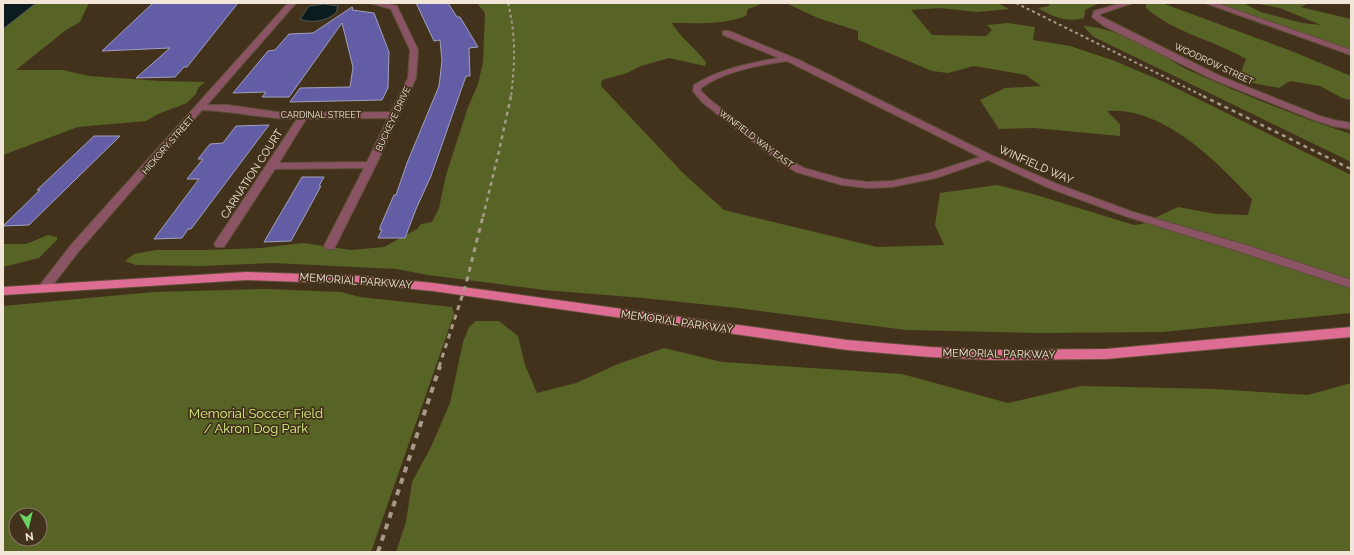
<svg xmlns="http://www.w3.org/2000/svg" width="1354" height="555" font-family="Raleway,sans-serif">
	<style>
		.green { fill: #576426; fill-rule: evenodd }
		.water { fill: #0c1c1e; stroke: #515956 }
		.building { fill: #635da5; stroke: #a0a0bf }
		.lines { fill: none; stroke-linecap: round; stroke-linejoin: round }
		.minor-casing { stroke: #5f4f39; stroke-width: 2 }
		.major-casing { stroke: #5f4f39; stroke-width: 2 }
		.minor { fill: #8b5465; fill-rule: evenodd }
		.major { fill: #dd6d92; fill-rule: evenodd }
		.rail-far3 { stroke: #a79a88; stroke-width: 2; stroke-dasharray: 3 3; stroke-linecap: butt }
		.rail-far2 { stroke: #a79a88; stroke-width: 2.5; stroke-dasharray: 4 4; stroke-linecap: butt }
		.rail-far1 { stroke: #a79a88; stroke-width: 3; stroke-dasharray: 5 5; stroke-linecap: butt }
		.rail { stroke: #a79a88; stroke-width: 4; stroke-dasharray: 6 6; stroke-linecap: butt }
		.labels { text-anchor: middle; dominant-baseline: central; stroke-width: 3.5; stroke-linejoin: round; paint-order: stroke }
		.far-street-label { font-size: 9px; fill: #f1e6d8; stroke: #43321b }
		.street-label { font-size: 11px; fill: #f1e6d8; stroke: #43321b }
		.near-park-label { font-size: 13px; fill: #d7f181; stroke: #43321b }
	</style>
	<rect width="100%" height="100%" fill="#43321b"/>
	<path class="green" d="M 36,3 L 89,3 L 80,22 L 66,30 L 16,70 L 63,70 L 89,76 L 160,81 L 205,82 L 198,88 L 196,94 L 187,103 L 158,114 L 146,121 L 78,127 L 3,155 L 3,29 Z
		M 477,3 L 998,3 L 1009,9 L 977,12 L 940,8 L 911,10 L 932,35 L 986,36 L 992,30 L 987,25 L 1008,23 L 1035,27 L 1033,40 L 1070,46 L 1115,61 L 1164,82 L 1351,175 L 1351,313 L 1162,332 L 1039,333 L 906,330 L 738,308 L 643,298 L 544,290 L 428,275 L 396,269 L 273,263 L 200,266 L 136,265 L 125,261 L 134,254 L 156,250 L 205,250 L 261,248 L 303,243 L 351,250 L 384,247 L 417,229 L 421,224 L 432,222 L 439,208 L 446,175 L 468,107 L 478,84 L 483,62 L 485,13 ZM 762,4 L 788,4 L 818,18 L 858,31 L 858,40 L 932,71 L 948,73 L 974,66 L 1026,75 L 1041,86 L 1005,88 L 980,100 L 999,129 L 1034,128 L 1120,136 L 1120,124 L 1107,111 C 1162,106 1217,161 1252,199 L 1248,215 L 1216,214 L 1178,207 L 1142,224 L 1134,225 L 1033,194 L 997,185 L 940,193 L 935,225 L 944,245 L 877,247 L 724,210 L 683,173 L 601,86 L 602,80 L 627,73 L 641,66 L 669,58 L 705,66 L 706,62 C 696,49 679,36 672,23 C 696,23 724,25 746,16 L 748,9 Z
		M 1049,3 L 1099,3 L 1085,10 L 1084,18 C 1066,23 1054,17 1038,8 L 1049,6 Z
		M 1162,3 L 1294,52 L 1351,76 L 1351,100 L 1342,98 L 1320,86 L 1290,81 L 1279,88 L 1253,83 L 1240,75 L 1246,59 C 1214,40 1174,33 1146,8 L 1146,4 Z
		M 1217,3 L 1243,3 L 1261,12 L 1302,23 L 1321,25 L 1280,8 L 1253,3 L 1310,3 L 1300,7 L 1351,19 L 1351,49 L 1307,38 L 1268,21 Z
		M 1083,26 C 1108,27 1135,40 1157,51 C 1167,57 1176,64 1186,69 C 1240,93 1295,116 1351,134 L 1351,162 L 1094,37 Z
		M 48,235 L 57,237 L 57,240 L 39,258 L 3,267 L 3,244 L 26,244 Z
		M 266,289 L 341,292 L 360,297 L 452,307 L 454,314 L 371,552 L 3,552 L 3,306 L 153,292 ZM 16,515 L 40,515 L 40,539 L 16,539 Z
		M 476,321 L 499,321 L 518,336 L 525,365 L 537,393 L 576,383 L 618,364 L 664,348 L 722,362 L 902,374 L 1008,403 L 1081,386 L 1216,389 L 1308,395 L 1351,383 L 1351,552 L 396,552 L 406,522 L 412,482 L 431,447 L 450,403 L 463,342 L 469,327 Z"/>
	<path class="water" d="M 5,3 L 36,3 L 3,29 L 3,5 Z
		M 324,4 L 338,6 L 336,13 C 327,21 311,24 300,19 L 309,6 Z"/>
	<path class="building" d="M 153,3 L 238,3 L 187,67 L 184,67 L 175,77 L 136,78 L 170,48 L 102,51 Z
		M 416,3 L 448,3 L 457,17 L 460,17 L 478,47 L 469,48 L 470,76 L 466,76 L 431,176 L 416,209 L 405,238 L 378,238 L 382,230 L 380,230 L 380,227 L 394,195 L 396,195 L 407,163 L 439,86 L 442,61 L 440,40 L 434,41 Z
		M 352,7 L 353,8 L 352,10 L 374,13 L 389,52 L 388,88 L 382,100 L 290,102 L 300,88 L 350,87 L 353,67 L 342,23 L 289,97 L 262,97 L 266,92 L 233,93 L 268,51 L 275,50 L 289,34 L 313,33 Z
		M 269,125 L 191,229 L 188,229 L 182,238 L 154,239 L 199,179 L 187,179 L 203,159 L 198,159 L 210,144 L 223,143 L 236,126 Z
		M 94,136 L 120,136 L 29,225 L 3,226 L 40,190 L 37,190 Z
		M 302,177 L 324,177 L 319,186 L 321,186 L 291,241 L 264,242 Z"/>
	<g class="lines">
		<defs>
			<path id="minor" d="M 288,3 L 296,3 L 207,105 L 228,105 L 284,113 L 391,112 L 408,78 L 410,50 L 391,9 L 370,3 L 386,3 L 397,6 L 418,50 L 416,78 L 376,165 L 334,249 L 326,249 L 324,246 L 364,168 L 275,169 L 224,247 L 216,247 L 214,244 L 297,119 C 265,119 234,111 202,110 L 79,251 L 48,291 L 44,292 L 40,291 L 38,288 L 40,285 L 71,245 ZM 388,118 L 367,162 L 279,163 L 306,119 Z
				M 1122,3 L 1133,3 L 1100,14 L 1100,16 L 1220,76 L 1320,116 L 1334,120 L 1351,123 L 1351,129 L 1332,126 L 1314,120 L 1214,80 L 1104,26 L 1092,17 L 1094,11 Z
				M 1205,3 L 1216,3 L 1351,50 L 1351,55 Z
				M 723,31 L 729,31 L 799,60 L 991,155 L 1057,184 L 1133,212 L 1249,246 L 1351,280 L 1351,288 L 1241,252 L 1125,216 L 1049,188 L 988,160 L 936,178 L 892,187 L 868,188 L 842,185 L 796,172 L 781,163 L 703,103 L 693,91 L 694,85 C 718,69 750,63 779,58 L 723,35 ZM 787,61 L 793,64 L 980,157 L 930,173 L 892,181 L 868,182 L 843,179 L 804,168 L 787,159 L 709,99 L 701,91 L 701,88 C 725,71 759,65 787,61 Z"/>
			<path id="major" d="M 246,272 L 362,276 L 433,283 L 847,340 L 930,347 L 995,350 L 1106,349 L 1351,327 L 1351,337 L 1106,359 L 995,360 L 930,357 L 847,350 L 433,291 L 362,284 L 246,280 L 3,295 L 3,287 Z"/>
		</defs>
		<use href="#minor" class="minor-casing"/>
		<use href="#major" class="major-casing"/>
		<use href="#minor" class="minor"/>
		<use href="#major" class="major"/>
		<path class="rail-far3" d="M 508,3 C 516,36 515,63 511,97
			M 1016,3 L 1205,97"/>
		<path class="rail-far2" d="M 1203,96 L 1351,169
			M 483,217 L 499,151 L 511,96"/>
		<path class="rail-far1" d="M 439,367 L 466,284 L 483,216"/>
		<path class="rail" d="M 378,552 L 440,366"/>
	</g>
	<g class="labels">
		<g class="far-street-label">
			<text transform="translate(1214 64) rotate(25)">WOODROW STREET</text>
			<text x="321" y="115">CARDINAL STREET</text>
			<text transform="translate(393 119) rotate(-65)">BUCKEYE DRIVE</text>
			<text transform="translate(756 139) rotate(37)">WINFIELD WAY EAST</text>
			<text transform="translate(168 145) rotate(-49)">HICKORY STREET</text>
		</g>
		<g class="street-label">
			<text transform="translate(1036 165) rotate(24)">WINFIELD WAY</text>
			<text transform="translate(252 174) rotate(-57)">CARNATION COURT</text>
			<text transform="translate(356 281) rotate(4)">MEMORIAL PARKWAY</text>
			<text transform="translate(677 322) rotate(8)">MEMORIAL PARKWAY</text>
			<text transform="translate(999 354) rotate(1)">MEMORIAL PARKWAY</text>
		</g>
		<g class="near-park-label">
			<text x="256" y="413">Memorial Soccer Field<tspan x="256" dy="15">/ Akron Dog Park</tspan></text>
		</g>
	</g>
	<rect width="1354" height="555" fill="none" stroke="#f1e6d8" stroke-width="8"/>
	<g transform="translate(28 527) rotate(172)"><circle r="19" fill="#43321b" stroke="#897a67"/>
	<path d="M0-3L7 15L0 10L-7 15Z" fill="#69d464"/>
	<text y="-6" font-size="11" font-weight="bold" text-anchor="middle" fill="#f1e6d8">N</text>
	</g>
</svg>
